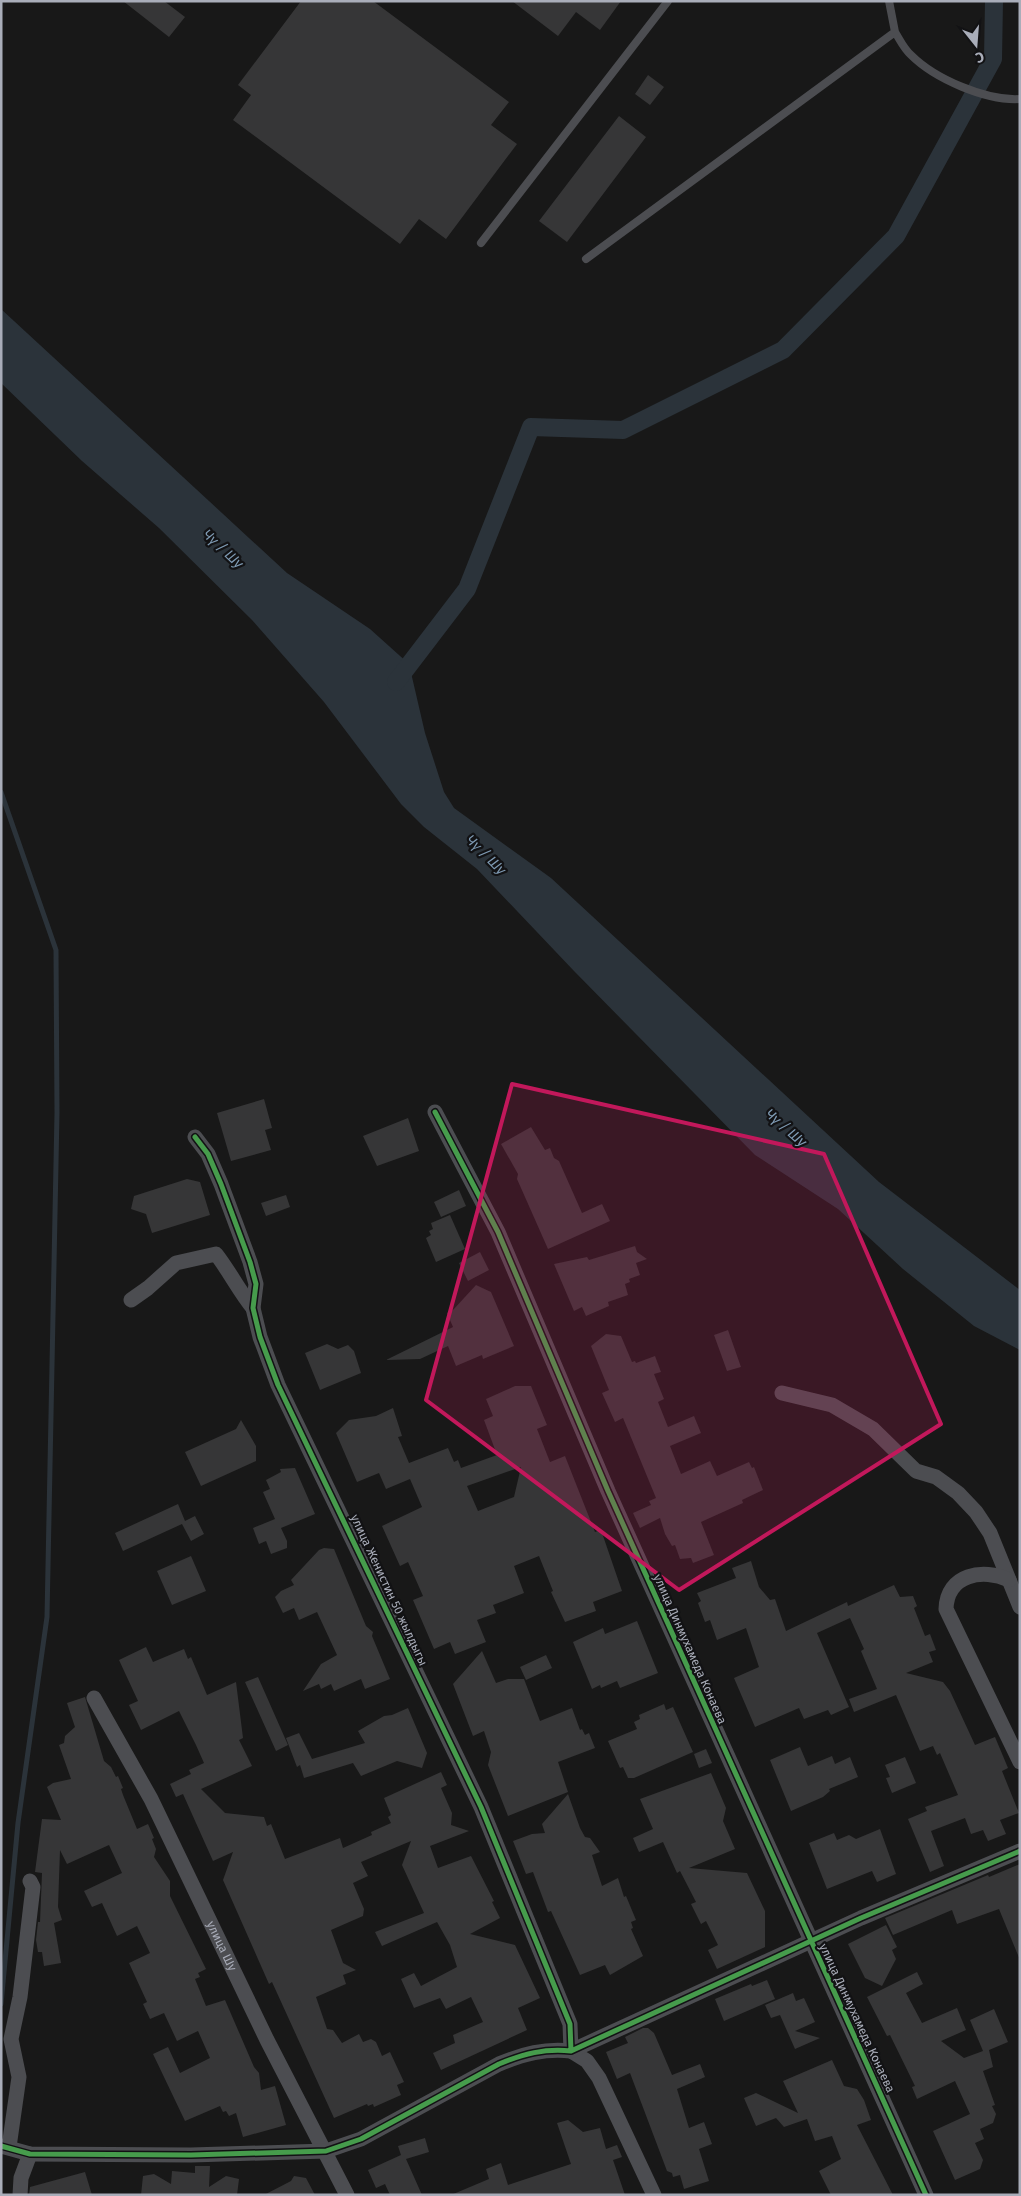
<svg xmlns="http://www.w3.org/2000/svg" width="1021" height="2196" font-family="'Fira Sans',sans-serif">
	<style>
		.water { fill: #2b333a }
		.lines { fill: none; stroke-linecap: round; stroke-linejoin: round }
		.stream { stroke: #2b333a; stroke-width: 5 }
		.canal { stroke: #2b333a; stroke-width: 18 }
		.building { fill: #363637; fill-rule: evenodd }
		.lane { stroke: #4c4d51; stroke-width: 8 }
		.street { stroke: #4c4d51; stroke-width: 15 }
		.cycleway-casing { stroke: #121214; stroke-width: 8 }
		.cycleway { stroke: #469c4c; stroke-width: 5 }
		.marked { fill: #c2185b; fill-opacity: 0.2; stroke: #c2185b; stroke-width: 4; stroke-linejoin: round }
		.labels { text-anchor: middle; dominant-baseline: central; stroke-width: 4.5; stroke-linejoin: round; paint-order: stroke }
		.street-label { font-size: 12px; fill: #a9adb9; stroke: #121214 }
		.water-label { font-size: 14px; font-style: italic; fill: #7f9bb4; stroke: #121214 }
	</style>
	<rect width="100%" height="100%" fill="#181818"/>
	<path class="water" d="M 1,309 L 287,573 L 370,629 L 409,664 L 425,733 L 444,792 L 454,808 L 551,878 L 879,1182 L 1020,1290 L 1020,1350 L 974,1326 L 903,1269 L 838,1209 L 755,1155 L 574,971 L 477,869 L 424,827 L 401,804 L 324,702 L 252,620 L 159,528 L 82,461 L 1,383 Z"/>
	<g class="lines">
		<path class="stream" d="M 1,792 L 56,950 L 57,1113 L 47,1617 L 18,1823 L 1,2004"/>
		<path class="canal" d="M 396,682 L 467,589 L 531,427 L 623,430 L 783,350 L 896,236 L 993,59 L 994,1"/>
	</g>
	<path class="building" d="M 123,1 L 164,1 L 185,17 L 169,37 Z
		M 301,1 L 373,1 L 509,102 L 491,125 L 517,144 L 446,239 L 419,219 L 400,244 L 233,120 L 251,95 L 238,85 Z
		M 512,1 L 621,1 L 600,30 L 576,12 L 558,36 Z
		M 648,75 L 664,87 L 650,105 L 635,94 Z
		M 619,116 L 646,137 L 567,242 L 539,221 Z
		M 264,1099 L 272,1128 L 265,1130 L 271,1150 L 231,1161 L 217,1113 Z
		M 408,1118 L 419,1151 L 377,1166 L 363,1136 Z
		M 531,1127 L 545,1150 L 550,1148 L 554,1158 L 559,1161 L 582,1213 L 602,1204 L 610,1221 L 548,1249 L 517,1179 L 518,1174 L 501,1144 Z
		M 187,1179 L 200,1182 L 210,1215 L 152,1233 L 146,1214 L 131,1209 L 134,1196 Z
		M 459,1190 L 466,1206 L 441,1217 L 434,1202 Z
		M 286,1195 L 290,1207 L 266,1216 L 261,1203 Z
		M 450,1215 L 465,1249 L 436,1262 L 426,1238 L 431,1235 L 429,1231 L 433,1229 L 431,1223 Z
		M 635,1246 L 637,1252 L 647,1259 L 636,1263 L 640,1275 L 629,1279 L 630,1282 L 625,1284 L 628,1295 L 608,1302 L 609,1306 L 586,1316 L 582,1307 L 574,1311 L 554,1264 L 587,1257 L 589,1260 Z
		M 480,1252 L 489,1270 L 468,1281 L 459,1263 Z
		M 476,1285 L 491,1292 L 514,1346 L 483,1359 L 482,1355 L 456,1366 L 448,1346 L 420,1359 L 386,1360 L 453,1327 L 447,1313 L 453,1310 Z
		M 728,1330 L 741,1367 L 727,1371 L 714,1335 Z
		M 606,1334 L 621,1336 L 632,1362 L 635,1361 L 636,1363 L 655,1356 L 661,1372 L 654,1374 L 664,1399 L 658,1402 L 668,1427 L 694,1416 L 701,1433 L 670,1446 L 681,1474 L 710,1461 L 717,1476 L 749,1462 L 752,1468 L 754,1467 L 763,1490 L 742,1500 L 743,1503 L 701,1522 L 714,1555 L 693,1563 L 691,1558 L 680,1559 L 675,1545 L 672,1546 L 665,1534 L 660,1518 L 640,1528 L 633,1513 L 651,1505 L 649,1501 L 656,1498 L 623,1418 L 615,1422 L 602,1393 L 609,1390 L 591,1346 Z
		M 327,1344 L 338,1349 L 348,1345 L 354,1351 L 361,1373 L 320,1390 L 305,1353 Z
		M 515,1386 L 531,1386 L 547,1425 L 537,1429 L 550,1462 L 565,1456 L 595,1532 L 601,1530 L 622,1591 L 593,1602 L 596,1611 L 565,1622 L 551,1592 L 553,1591 L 539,1556 L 514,1566 L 524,1593 L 493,1605 L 496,1613 L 477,1620 L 486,1642 L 455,1654 L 450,1642 L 434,1649 L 413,1600 L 423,1596 L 408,1562 L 400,1566 L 382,1526 L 422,1507 L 410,1479 L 386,1489 L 379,1473 L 357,1482 L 336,1433 L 349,1420 L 376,1416 L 393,1408 L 402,1436 L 398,1437 L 409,1463 L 448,1448 L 454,1462 L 458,1460 L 461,1468 L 497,1455 L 484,1420 L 493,1416 L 486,1399 ZM 521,1467 L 514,1497 L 478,1511 L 467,1486 Z
		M 241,1420 L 256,1446 L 256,1461 L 201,1486 L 185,1452 L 236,1429 Z
		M 295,1468 L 315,1514 L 281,1528 L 287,1541 L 287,1548 L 271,1554 L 266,1541 L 259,1544 L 253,1528 L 275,1519 L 263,1492 L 270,1489 L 266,1480 L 281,1472 L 280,1469 Z
		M 178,1504 L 185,1521 L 195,1516 L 204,1534 L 191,1541 L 182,1524 L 123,1551 L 115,1533 Z
		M 324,1548 L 334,1549 L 366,1626 L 373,1632 L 372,1636 L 390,1679 L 365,1689 L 361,1679 L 334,1691 L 331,1684 L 321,1689 L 319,1684 L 303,1691 L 321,1664 L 337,1655 L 317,1612 L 299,1620 L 294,1608 L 283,1613 L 275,1597 L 281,1591 L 294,1585 L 291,1580 L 319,1550 Z
		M 191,1556 L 206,1591 L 172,1605 L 157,1571 Z
		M 751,1561 L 759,1587 L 770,1600 L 775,1599 L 786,1631 L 847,1602 L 848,1606 L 894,1585 L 900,1597 L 913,1596 L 917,1606 L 914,1608 L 925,1636 L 930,1634 L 936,1650 L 929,1652 L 933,1662 L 906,1673 L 943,1682 L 950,1691 L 975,1745 L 995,1737 L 1008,1768 L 1002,1771 L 1019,1813 L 1000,1820 L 1006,1834 L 988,1841 L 983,1830 L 971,1834 L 965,1818 L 931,1831 L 944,1866 L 930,1872 L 908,1819 L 927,1811 L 925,1807 L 958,1795 L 940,1753 L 937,1755 L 933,1746 L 920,1751 L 896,1695 L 854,1712 L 849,1699 L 877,1689 L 861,1651 L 864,1649 L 850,1618 L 817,1633 L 849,1707 L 831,1715 L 828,1710 L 804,1719 L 799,1708 L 755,1727 L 734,1678 L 759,1667 L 746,1628 L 717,1640 L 710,1620 L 705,1622 L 698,1603 L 701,1601 L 697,1593 L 736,1578 L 732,1568 Z
		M 637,1621 L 658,1673 L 620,1688 L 617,1681 L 601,1688 L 600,1685 L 592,1689 L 573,1642 L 603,1628 L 605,1634 Z
		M 146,1647 L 153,1662 L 184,1649 L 188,1659 L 191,1657 L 207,1695 L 236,1682 L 243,1738 L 239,1740 L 252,1766 L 201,1789 L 225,1813 L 264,1817 L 267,1826 L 271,1824 L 285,1859 L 340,1838 L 343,1848 L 372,1835 L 371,1832 L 391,1823 L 388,1817 L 391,1815 L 384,1798 L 441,1772 L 447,1785 L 441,1788 L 452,1813 L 451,1825 L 469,1831 L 430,1846 L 438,1868 L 471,1856 L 494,1901 L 492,1902 L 500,1918 L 470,1934 L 515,1945 L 540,1998 L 518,2008 L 527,2030 L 441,2070 L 433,2053 L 455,2043 L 453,2035 L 483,2022 L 471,1997 L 446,2009 L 440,1998 L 414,2008 L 401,1979 L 414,1973 L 421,1986 L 457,1967 L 450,1945 L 437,1922 L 382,1946 L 375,1932 L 424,1913 L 402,1865 L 411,1841 L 361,1862 L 368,1876 L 353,1883 L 364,1909 L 363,1916 L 331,1930 L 343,1963 L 356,1970 L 343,1975 L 346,1984 L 316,1997 L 327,2029 L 333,2030 L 342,2043 L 359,2034 L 363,2042 L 371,2039 L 376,2042 L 382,2056 L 390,2052 L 404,2082 L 397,2085 L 401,2095 L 374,2107 L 373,2104 L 368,2106 L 367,2104 L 334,2118 L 272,1982 L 269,1984 L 223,1880 L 233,1852 L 213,1861 L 183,1794 L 176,1797 L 170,1784 L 191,1774 L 189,1770 L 204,1763 L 196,1745 L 179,1711 L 141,1730 L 129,1705 L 138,1701 L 119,1660 Z
		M 482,1651 L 496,1683 L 508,1679 L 524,1679 L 540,1721 L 572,1708 L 580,1730 L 582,1729 L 585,1735 L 589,1733 L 595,1748 L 558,1762 L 568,1792 L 508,1816 L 488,1765 L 491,1752 L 484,1731 L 473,1736 L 453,1684 Z
		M 546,1655 L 552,1668 L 526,1680 L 520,1667 Z
		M 258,1677 L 288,1745 L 276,1751 L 245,1682 Z
		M 85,1697 L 104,1761 L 111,1767 L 116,1777 L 118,1776 L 123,1788 L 121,1789 L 123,1795 L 137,1829 L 148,1824 L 154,1838 L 152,1839 L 156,1849 L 154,1857 L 170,1881 L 170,1896 L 206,1969 L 198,1973 L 200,1977 L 195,1979 L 206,2006 L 225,2000 L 254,2067 L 259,2073 L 261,2090 L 275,2086 L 286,2125 L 243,2137 L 236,2113 L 229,2116 L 226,2111 L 223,2112 L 220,2106 L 185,2121 L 153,2054 L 168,2047 L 180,2073 L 210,2058 L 198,2031 L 177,2041 L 164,2013 L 150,2019 L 143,2004 L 147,2002 L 129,1963 L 150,1953 L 137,1926 L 117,1936 L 102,1903 L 92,1907 L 84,1891 L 122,1873 L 109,1845 L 67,1864 L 60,1850 L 58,1907 L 62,1920 L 54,1923 L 61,1963 L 44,1966 L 42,1952 L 38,1952 L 36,1940 L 38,1922 L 40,1922 L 42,1873 L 35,1872 L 42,1819 L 61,1820 L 47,1787 L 53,1783 L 71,1779 L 59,1745 L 64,1743 L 65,1736 L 75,1727 L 67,1703 Z
		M 664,1704 L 666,1710 L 673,1707 L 693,1752 L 634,1778 L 628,1778 L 623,1767 L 620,1768 L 608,1741 L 637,1729 L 634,1722 L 640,1719 L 639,1715 Z
		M 408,1708 L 427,1753 L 422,1768 L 397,1761 L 361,1776 L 353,1763 L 304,1778 L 300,1765 L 297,1767 L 286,1738 L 299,1733 L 312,1759 L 365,1743 L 358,1731 L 384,1716 L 392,1715 Z
		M 800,1747 L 808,1766 L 832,1756 L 835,1764 L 850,1757 L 858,1777 L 829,1789 L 830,1791 L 823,1797 L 791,1811 L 770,1760 Z
		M 706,1749 L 712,1763 L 699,1768 L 694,1754 Z
		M 905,1757 L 916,1783 L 892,1793 L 886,1778 L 890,1777 L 885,1765 Z
		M 711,1773 L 726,1808 L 723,1821 L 735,1849 L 689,1868 L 747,1873 L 765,1911 L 765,1947 L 717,1969 L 708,1950 L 718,1945 L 706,1921 L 701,1924 L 691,1904 L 696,1902 L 680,1871 L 677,1873 L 663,1842 L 639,1852 L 633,1838 L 653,1829 L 640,1799 Z
		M 568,1794 L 580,1828 L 585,1837 L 590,1838 L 600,1852 L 592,1855 L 602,1886 L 618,1878 L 624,1897 L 626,1896 L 636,1920 L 631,1922 L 633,1928 L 631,1929 L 643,1956 L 610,1975 L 605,1965 L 580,1975 L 551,1911 L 548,1912 L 533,1872 L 526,1874 L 513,1841 L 532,1834 L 545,1833 L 542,1824 Z
		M 880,1829 L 896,1874 L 877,1882 L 872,1871 L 827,1889 L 809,1843 L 834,1833 L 837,1840 L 849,1835 L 856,1839 Z
		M 1020,1864 L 1020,1960 L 999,1909 L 957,1924 L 952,1910 L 893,1935 L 885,1918 L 988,1875 L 989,1877 Z
		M 886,1925 L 897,1947 L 892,1950 L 896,1959 L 882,1986 L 865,1978 L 848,1944 Z
		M 917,1972 L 923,1984 L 906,1993 L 922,2023 L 957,2008 L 966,2030 L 941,2041 L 964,2058 L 983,2051 L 970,2020 L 994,2009 L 1008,2042 L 989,2050 L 993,2067 L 983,2071 L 995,2105 L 992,2106 L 996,2114 L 993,2123 L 980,2129 L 984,2139 L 975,2143 L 983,2160 L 980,2169 L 955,2180 L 933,2131 L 970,2114 L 955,2081 L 917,2099 L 912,2087 L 915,2086 L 890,2035 L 887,2036 L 867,1997 Z
		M 767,1980 L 775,1999 L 724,2021 L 715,1999 L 751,1984 L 752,1986 Z
		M 793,1993 L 796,2001 L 804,1998 L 815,2022 L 795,2031 L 820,2038 L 795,2049 L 780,2015 L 771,2018 L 765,2005 Z
		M 643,2028 L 648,2028 L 654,2033 L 672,2075 L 700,2064 L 705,2077 L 677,2089 L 689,2128 L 704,2122 L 712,2144 L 699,2149 L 709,2181 L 684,2189 L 680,2175 L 673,2177 L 672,2173 L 667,2171 L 630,2073 L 617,2079 L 606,2052 L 628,2043 L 625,2037 Z
		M 832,2060 L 844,2086 L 857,2089 L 864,2100 L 871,2120 L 857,2125 L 893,2195 L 831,2195 L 819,2171 L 841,2159 L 832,2136 L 815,2141 L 807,2119 L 784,2127 L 776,2118 L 756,2126 L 744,2098 L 756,2093 L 798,2113 L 783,2081 Z
		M 568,2120 L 583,2132 L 600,2128 L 606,2149 L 617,2145 L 622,2157 L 613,2160 L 625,2195 L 451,2195 L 489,2179 L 486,2169 L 501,2163 L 508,2185 L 571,2164 L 557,2123 Z
		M 425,2138 L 429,2152 L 406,2159 L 422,2195 L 390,2195 L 385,2184 L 376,2188 L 368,2170 L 401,2155 L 398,2146 Z
		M 195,2166 L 210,2166 L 209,2187 L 226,2176 L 239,2179 L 237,2195 L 141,2195 L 143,2176 L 154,2174 L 171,2184 L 172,2171 L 195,2173 Z
		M 85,2172 L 92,2195 L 29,2195 L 30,2187 Z
		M 294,2176 L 306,2178 L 315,2195 L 264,2195 L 291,2181 Z"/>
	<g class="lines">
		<path class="lane" d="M 895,32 C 900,40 904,49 911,55 C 935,79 986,101 1020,99
			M 481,243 L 668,1
			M 586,259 L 895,32 L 889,1"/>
		<g class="street">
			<path d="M 435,1112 L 498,1232 L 608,1491 L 926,2195"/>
			<path d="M 195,1137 L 208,1154 L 221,1184 L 250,1262 L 256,1284 L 253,1308 L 260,1337 L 278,1385 L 481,1807 L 570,2024 L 571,2051"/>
			<path d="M 131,1300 L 148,1288 L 176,1263 L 216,1254 C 230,1272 239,1291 253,1308"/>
			<path d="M 782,1393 L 832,1405 L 873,1429 L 916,1471 L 936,1477 L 958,1493 L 976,1512 L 990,1533 L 1020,1607"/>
			<path d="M 1009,1580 C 983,1568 947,1574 946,1609 L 1020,1762"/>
			<path id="s1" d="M 94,1698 L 151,1799 L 267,2040 L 347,2195"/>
			<path d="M 571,2051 L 587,2061 L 599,2078 L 654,2195"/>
			<path d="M 1,2146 L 30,2154 L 191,2155 L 326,2151 L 361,2139 L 499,2064 C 523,2054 545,2048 571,2051 L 861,1918 L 1020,1851"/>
			<path d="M 9,2147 L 19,2077 L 11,2039 L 20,1997 L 33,1887 L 30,1881"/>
			<path d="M 20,2195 L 21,2178 L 30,2154"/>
		</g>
		<defs>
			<path id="cycleway" d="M 435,1112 L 498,1232 L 608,1491 L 926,2195
				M 195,1137 L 208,1154 L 221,1184 L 250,1262 L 256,1284 L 253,1308 L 260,1337 L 278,1385 L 481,1807 L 570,2024 L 571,2051
				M 1,2146 L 30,2154 L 191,2155 L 326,2151 L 361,2139 L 499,2064 C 523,2054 545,2048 571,2051 L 861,1918 L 1020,1851"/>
		</defs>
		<use href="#cycleway" class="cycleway-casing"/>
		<use href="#cycleway" class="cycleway"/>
	</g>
	<path class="marked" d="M 512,1084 L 824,1154 L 941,1424 L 679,1590 L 426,1400 Z"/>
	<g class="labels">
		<g class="street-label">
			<text transform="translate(389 1590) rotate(65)">улица Женистин 50 жылдыгы</text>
			<text transform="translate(690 1649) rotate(66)">улица Динмухамеда Конаева</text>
			<text stroke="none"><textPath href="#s1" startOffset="279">улица Шу</textPath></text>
			<text transform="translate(857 2018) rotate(65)">улица Динмухамеда Конаева</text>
		</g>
		<g class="water-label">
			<text transform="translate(223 549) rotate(43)">Чү / Шу</text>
			<text transform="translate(486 855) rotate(45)">Чү / Шу</text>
			<text transform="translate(786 1128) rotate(41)">Чү / Шу</text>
		</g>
	</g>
	<rect width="1021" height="2196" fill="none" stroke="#a9adb9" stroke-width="5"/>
	<g transform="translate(976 45) rotate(163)" stroke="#121214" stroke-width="4" paint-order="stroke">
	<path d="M0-4L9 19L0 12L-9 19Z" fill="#a9adb9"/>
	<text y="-8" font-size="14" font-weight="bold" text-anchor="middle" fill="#a9adb9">С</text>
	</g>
</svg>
